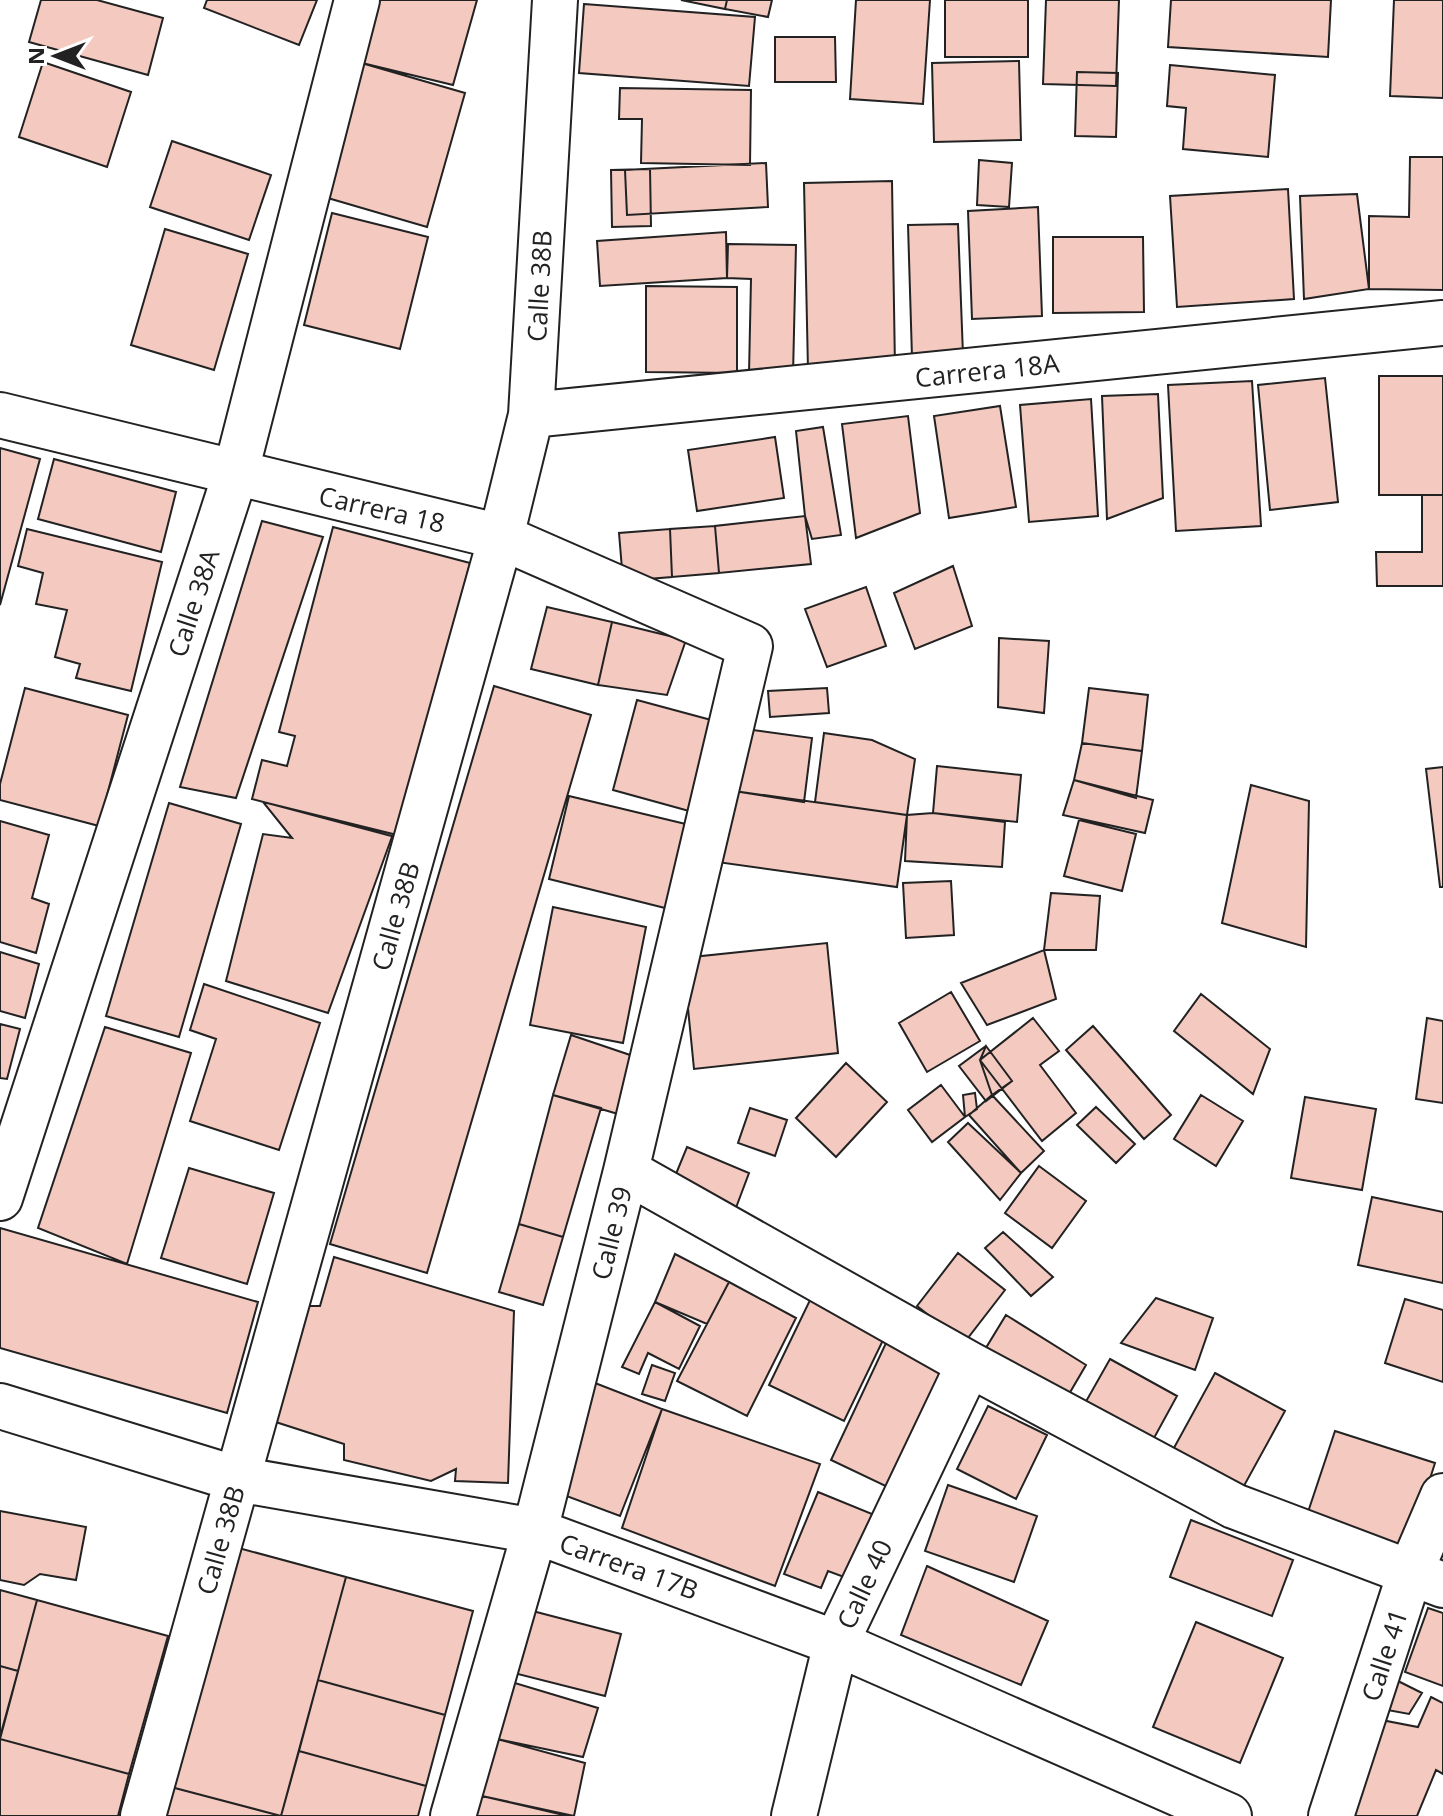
<svg xmlns="http://www.w3.org/2000/svg" width="1443" height="1816" font-family="'Open Sans',sans-serif">
	<style>
		.building { fill: #f3c9c0; stroke: #222; stroke-width: 2 }
		.lines { fill: none; stroke-linecap: round; stroke-linejoin: round }
		.street-casing { stroke: #222; stroke-width: 48 }
		.street { stroke: #fff; stroke-width: 44 }
		.labels { text-anchor: middle; dominant-baseline: central; stroke-width: 6; stroke-linejoin: round; paint-order: stroke }
		.street-label { font-size: 26px; fill: #222; stroke: #fff }
	</style>
	<rect width="100%" height="100%" fill="#fff"/>
	<path class="building" d="M 41,0 L 97,0 L 163,18 L 148,75 L 29,42 Z
		M 207,0 L 317,0 L 299,45 L 204,8 Z
		M 373,0 L 477,0 L 453,85 L 358,62 Z
		M 681,0 L 727,0 L 725,9 Z
		M 727,0 L 772,0 L 768,17 L 725,9 Z
		M 856,0 L 930,0 L 923,104 L 850,99 Z
		M 945,0 L 1028,0 L 1028,57 L 945,57 Z
		M 1046,0 L 1119,0 L 1116,86 L 1043,84 Z
		M 1171,0 L 1331,0 L 1328,57 L 1168,47 Z
		M 1394,0 L 1443,0 L 1443,98 L 1390,96 Z
		M 584,4 L 755,17 L 749,86 L 579,73 Z
		M 775,37 L 835,37 L 836,82 L 775,82 Z
		M 1019,61 L 1021,140 L 934,142 L 932,63 Z
		M 43,62 L 131,92 L 107,167 L 19,137 Z
		M 358,62 L 465,93 L 427,227 L 321,196 Z
		M 1170,65 L 1275,75 L 1268,157 L 1183,149 L 1186,108 L 1167,106 Z
		M 1077,72 L 1118,73 L 1116,137 L 1075,136 Z
		M 620,88 L 751,90 L 750,165 L 641,163 L 642,119 L 619,119 Z
		M 172,141 L 271,175 L 249,240 L 150,207 Z
		M 1410,157 L 1443,157 L 1443,290 L 1369,289 L 1369,216 L 1409,217 Z
		M 979,160 L 1012,163 L 1009,207 L 977,205 Z
		M 766,163 L 768,207 L 627,215 L 625,170 Z
		M 650,169 L 651,226 L 612,227 L 611,170 Z
		M 892,181 L 895,368 L 808,370 L 804,183 Z
		M 1288,189 L 1294,299 L 1177,307 L 1170,196 Z
		M 1357,194 L 1369,289 L 1304,299 L 1300,196 Z
		M 1038,207 L 1042,316 L 972,319 L 968,211 Z
		M 332,213 L 428,237 L 400,349 L 304,325 Z
		M 958,224 L 963,355 L 912,357 L 908,225 Z
		M 165,229 L 248,254 L 214,370 L 131,345 Z
		M 726,232 L 727,278 L 600,286 L 597,241 Z
		M 1053,237 L 1143,237 L 1144,312 L 1053,313 Z
		M 728,244 L 796,245 L 793,375 L 749,374 L 751,279 L 727,278 Z
		M 646,286 L 737,287 L 737,373 L 646,372 Z
		M 1379,376 L 1443,376 L 1443,495 L 1379,495 Z
		M 1325,378 L 1338,502 L 1270,510 L 1258,385 Z
		M 1252,381 L 1261,526 L 1176,531 L 1168,385 Z
		M 1158,394 L 1163,498 L 1107,519 L 1102,396 Z
		M 1091,399 L 1098,516 L 1029,522 L 1020,405 Z
		M 1000,406 L 1016,507 L 949,518 L 934,416 Z
		M 908,416 L 920,513 L 856,538 L 842,424 Z
		M 823,427 L 841,535 L 812,539 L 805,516 L 796,431 Z
		M 775,437 L 784,498 L 697,511 L 688,450 Z
		M 0,448 L 40,459 L 0,605 Z
		M 54,459 L 176,492 L 161,552 L 38,519 Z
		M 1422,495 L 1443,495 L 1443,586 L 1377,586 L 1376,552 L 1422,552 Z
		M 805,516 L 811,564 L 719,573 L 715,526 Z
		M 262,521 L 323,537 L 236,798 L 180,787 Z
		M 715,526 L 719,573 L 672,577 L 670,529 Z
		M 333,527 L 470,563 L 399,838 L 252,799 L 262,760 L 287,766 L 295,736 L 279,732 Z
		M 27,529 L 162,562 L 131,691 L 76,678 L 80,664 L 55,657 L 67,610 L 36,604 L 43,573 L 18,566 Z
		M 670,529 L 672,577 L 623,581 L 619,533 Z
		M 953,566 L 972,626 L 915,649 L 894,593 Z
		M 866,587 L 886,646 L 827,667 L 805,609 Z
		M 547,607 L 612,622 L 598,685 L 531,669 Z
		M 612,622 L 686,640 L 667,695 L 598,685 Z
		M 999,638 L 1049,641 L 1044,713 L 998,707 Z
		M 494,686 L 591,715 L 427,1273 L 330,1244 Z
		M 25,688 L 128,715 L 99,826 L 0,800 L 0,784 Z
		M 827,688 L 829,713 L 770,717 L 768,691 Z
		M 1089,688 L 1148,695 L 1142,751 L 1082,743 Z
		M 637,700 L 726,724 L 700,814 L 613,790 Z
		M 738,728 L 812,738 L 804,802 L 727,790 Z
		M 824,733 L 872,740 L 915,759 L 907,815 L 815,802 Z
		M 1082,743 L 1142,751 L 1136,798 L 1074,780 Z
		M 937,766 L 1021,775 L 1017,822 L 933,813 Z
		M 1443,767 L 1443,887 L 1440,887 L 1426,769 Z
		M 1074,780 L 1153,800 L 1145,833 L 1063,815 Z
		M 1251,785 L 1309,801 L 1306,947 L 1222,923 Z
		M 727,790 L 907,815 L 897,887 L 717,862 Z
		M 569,796 L 694,826 L 673,910 L 549,879 Z
		M 263,802 L 393,834 L 328,1013 L 226,981 L 263,834 L 292,838 Z
		M 169,803 L 241,824 L 179,1037 L 106,1016 Z
		M 933,813 L 1005,822 L 1002,867 L 905,861 L 907,815 Z
		M 1079,820 L 1136,834 L 1122,891 L 1064,876 Z
		M 0,821 L 49,835 L 32,898 L 49,904 L 36,953 L 0,942 Z
		M 951,881 L 954,935 L 906,938 L 903,883 Z
		M 1051,893 L 1100,896 L 1096,950 L 1044,950 Z
		M 553,907 L 646,927 L 623,1043 L 530,1025 Z
		M 827,943 L 838,1053 L 694,1069 L 683,958 Z
		M 1044,950 L 1056,999 L 987,1025 L 961,983 Z
		M 0,952 L 39,964 L 25,1018 L 0,1011 Z
		M 204,984 L 320,1023 L 279,1150 L 190,1121 L 216,1039 L 190,1030 Z
		M 951,992 L 980,1041 L 927,1072 L 899,1023 Z
		M 1201,994 L 1270,1049 L 1253,1094 L 1174,1031 Z
		M 1033,1018 L 1059,1051 L 1040,1065 L 1076,1113 L 1042,1141 L 980,1060 Z
		M 1427,1018 L 1443,1021 L 1443,1103 L 1416,1099 Z
		M 0,1024 L 20,1029 L 7,1079 L 0,1078 Z
		M 1093,1026 L 1171,1115 L 1144,1139 L 1066,1050 Z
		M 105,1027 L 191,1053 L 127,1264 L 38,1228 Z
		M 571,1035 L 636,1057 L 618,1114 L 553,1095 Z
		M 986,1046 L 1012,1081 L 992,1095 L 980,1060 Z
		M 986,1046 L 1012,1081 L 986,1101 L 959,1066 Z
		M 846,1063 L 887,1102 L 836,1157 L 796,1118 Z
		M 941,1085 L 965,1117 L 932,1142 L 908,1110 Z
		M 975,1093 L 977,1109 L 965,1117 L 963,1095 Z
		M 553,1095 L 601,1108 L 563,1237 L 519,1224 Z
		M 992,1095 L 1044,1151 L 1021,1173 L 969,1115 Z
		M 1201,1095 L 1243,1121 L 1216,1166 L 1174,1139 Z
		M 1305,1097 L 1376,1109 L 1362,1190 L 1291,1178 Z
		M 1096,1107 L 1135,1144 L 1116,1163 L 1077,1125 Z
		M 750,1108 L 787,1120 L 775,1156 L 738,1143 Z
		M 968,1123 L 1021,1173 L 1000,1200 L 948,1142 Z
		M 687,1147 L 749,1173 L 734,1213 L 671,1186 Z
		M 1039,1166 L 1086,1201 L 1052,1248 L 1005,1213 Z
		M 189,1168 L 274,1193 L 247,1284 L 161,1258 Z
		M 1372,1197 L 1443,1212 L 1443,1283 L 1358,1265 Z
		M 519,1224 L 563,1237 L 543,1305 L 499,1292 Z
		M 0,1228 L 258,1302 L 227,1413 L 0,1348 Z
		M 1003,1232 L 1053,1277 L 1031,1296 L 985,1248 Z
		M 958,1253 L 1005,1290 L 964,1343 L 917,1306 Z
		M 675,1254 L 729,1282 L 707,1324 L 655,1302 Z
		M 334,1257 L 514,1311 L 508,1483 L 455,1481 L 456,1469 L 431,1481 L 344,1460 L 344,1444 L 257,1416 L 291,1306 L 320,1306 Z
		M 729,1282 L 796,1318 L 747,1416 L 677,1381 Z
		M 811,1298 L 886,1334 L 844,1421 L 769,1385 Z
		M 1156,1298 L 1213,1318 L 1195,1370 L 1121,1343 Z
		M 1405,1299 L 1443,1310 L 1443,1382 L 1385,1363 Z
		M 655,1302 L 700,1326 L 679,1369 L 648,1353 L 639,1374 L 622,1367 Z
		M 1006,1315 L 1086,1365 L 1062,1406 L 981,1356 Z
		M 886,1343 L 951,1373 L 896,1491 L 831,1460 Z
		M 1110,1359 L 1177,1396 L 1148,1449 L 1080,1412 Z
		M 652,1365 L 675,1373 L 665,1401 L 642,1394 Z
		M 1215,1373 L 1285,1411 L 1234,1504 L 1164,1466 Z
		M 595,1383 L 662,1409 L 620,1516 L 553,1491 Z
		M 988,1406 L 1047,1435 L 1016,1499 L 957,1469 Z
		M 662,1409 L 820,1464 L 775,1586 L 622,1528 Z
		M 1335,1431 L 1435,1463 L 1407,1551 L 1306,1518 Z
		M 948,1485 L 1037,1516 L 1014,1582 L 925,1551 Z
		M 818,1492 L 877,1516 L 852,1580 L 828,1571 L 821,1588 L 784,1574 Z
		M 0,1511 L 86,1527 L 76,1580 L 40,1574 L 24,1585 L 0,1580 Z
		M 1191,1520 L 1293,1560 L 1272,1616 L 1170,1577 Z
		M 235,1547 L 346,1577 L 281,1816 L 171,1787 Z
		M 927,1566 L 1048,1621 L 1021,1685 L 901,1635 Z
		M 346,1577 L 473,1611 L 445,1715 L 318,1680 Z
		M 0,1590 L 37,1600 L 18,1671 L 0,1666 Z
		M 37,1600 L 168,1636 L 129,1774 L 0,1739 Z
		M 521,1608 L 621,1634 L 605,1696 L 506,1671 Z
		M 1428,1608 L 1443,1613 L 1443,1686 L 1405,1672 Z
		M 1196,1622 L 1283,1658 L 1240,1763 L 1153,1727 Z
		M 0,1666 L 18,1671 L 0,1737 Z
		M 1390,1677 L 1422,1693 L 1409,1714 L 1382,1709 Z
		M 318,1680 L 445,1715 L 426,1786 L 299,1751 Z
		M 508,1681 L 598,1708 L 583,1757 L 497,1739 Z
		M 1431,1697 L 1443,1703 L 1443,1774 L 1436,1770 L 1417,1816 L 1341,1816 L 1376,1719 L 1418,1727 Z
		M 0,1739 L 129,1774 L 118,1816 L 0,1816 Z
		M 497,1739 L 585,1763 L 574,1816 L 482,1796 Z
		M 299,1751 L 426,1786 L 418,1816 L 281,1816 Z
		M 171,1787 L 281,1816 L 163,1816 Z
		M 482,1796 L 568,1816 L 476,1816 Z"/>
	<g class="lines">
		<defs>
			<path id="street" d="M 0,415 L 501,537 L 750,646 L 626,1171 L 535,1531 L 453,1816
				M 531,415 L 1443,323
				M 626,1171 L 969,1364 L 1234,1506 L 1443,1585
				M 0,1198 L 235,475 L 357,0
				M 0,1406 L 237,1479 L 535,1531 L 836,1643 L 1229,1816
				M 143,1816 L 501,537 L 531,415 L 555,0
				M 794,1816 L 836,1643 L 969,1364
				M 1331,1816 L 1410,1573 L 1443,1496"/>
		</defs>
		<use href="#street" class="street-casing"/>
		<use href="#street" class="street"/>
	</g>
	<g class="labels">
		<g class="street-label">
			<text transform="translate(539 286) rotate(-87)">Calle 38B</text>
			<text transform="translate(987 370) rotate(-6)">Carrera 18A</text>
			<text transform="translate(382 509) rotate(13)">Carrera 18</text>
			<text transform="translate(193 603) rotate(-72)">Calle 38A</text>
			<text transform="translate(395 916) rotate(-74)">Calle 38B</text>
			<text transform="translate(611 1233) rotate(-76)">Calle 39</text>
			<text transform="translate(220 1540) rotate(-74)">Calle 38B</text>
			<text transform="translate(629 1566) rotate(20)">Carrera 17B</text>
			<text transform="translate(864 1584) rotate(-65)">Calle 40</text>
			<text transform="translate(1384 1655) rotate(-72)">Calle 41</text>
		</g>
	</g>
	<g transform="translate(56 56) rotate(270)" stroke="#ffffff" stroke-width="6" paint-order="stroke">
	<path d="M0-6L14 30L0 20L-14 30Z" fill="#222222"/>
	<text y="-12" font-size="22" font-weight="bold" text-anchor="middle" fill="#222222">N</text>
	</g>
</svg>
